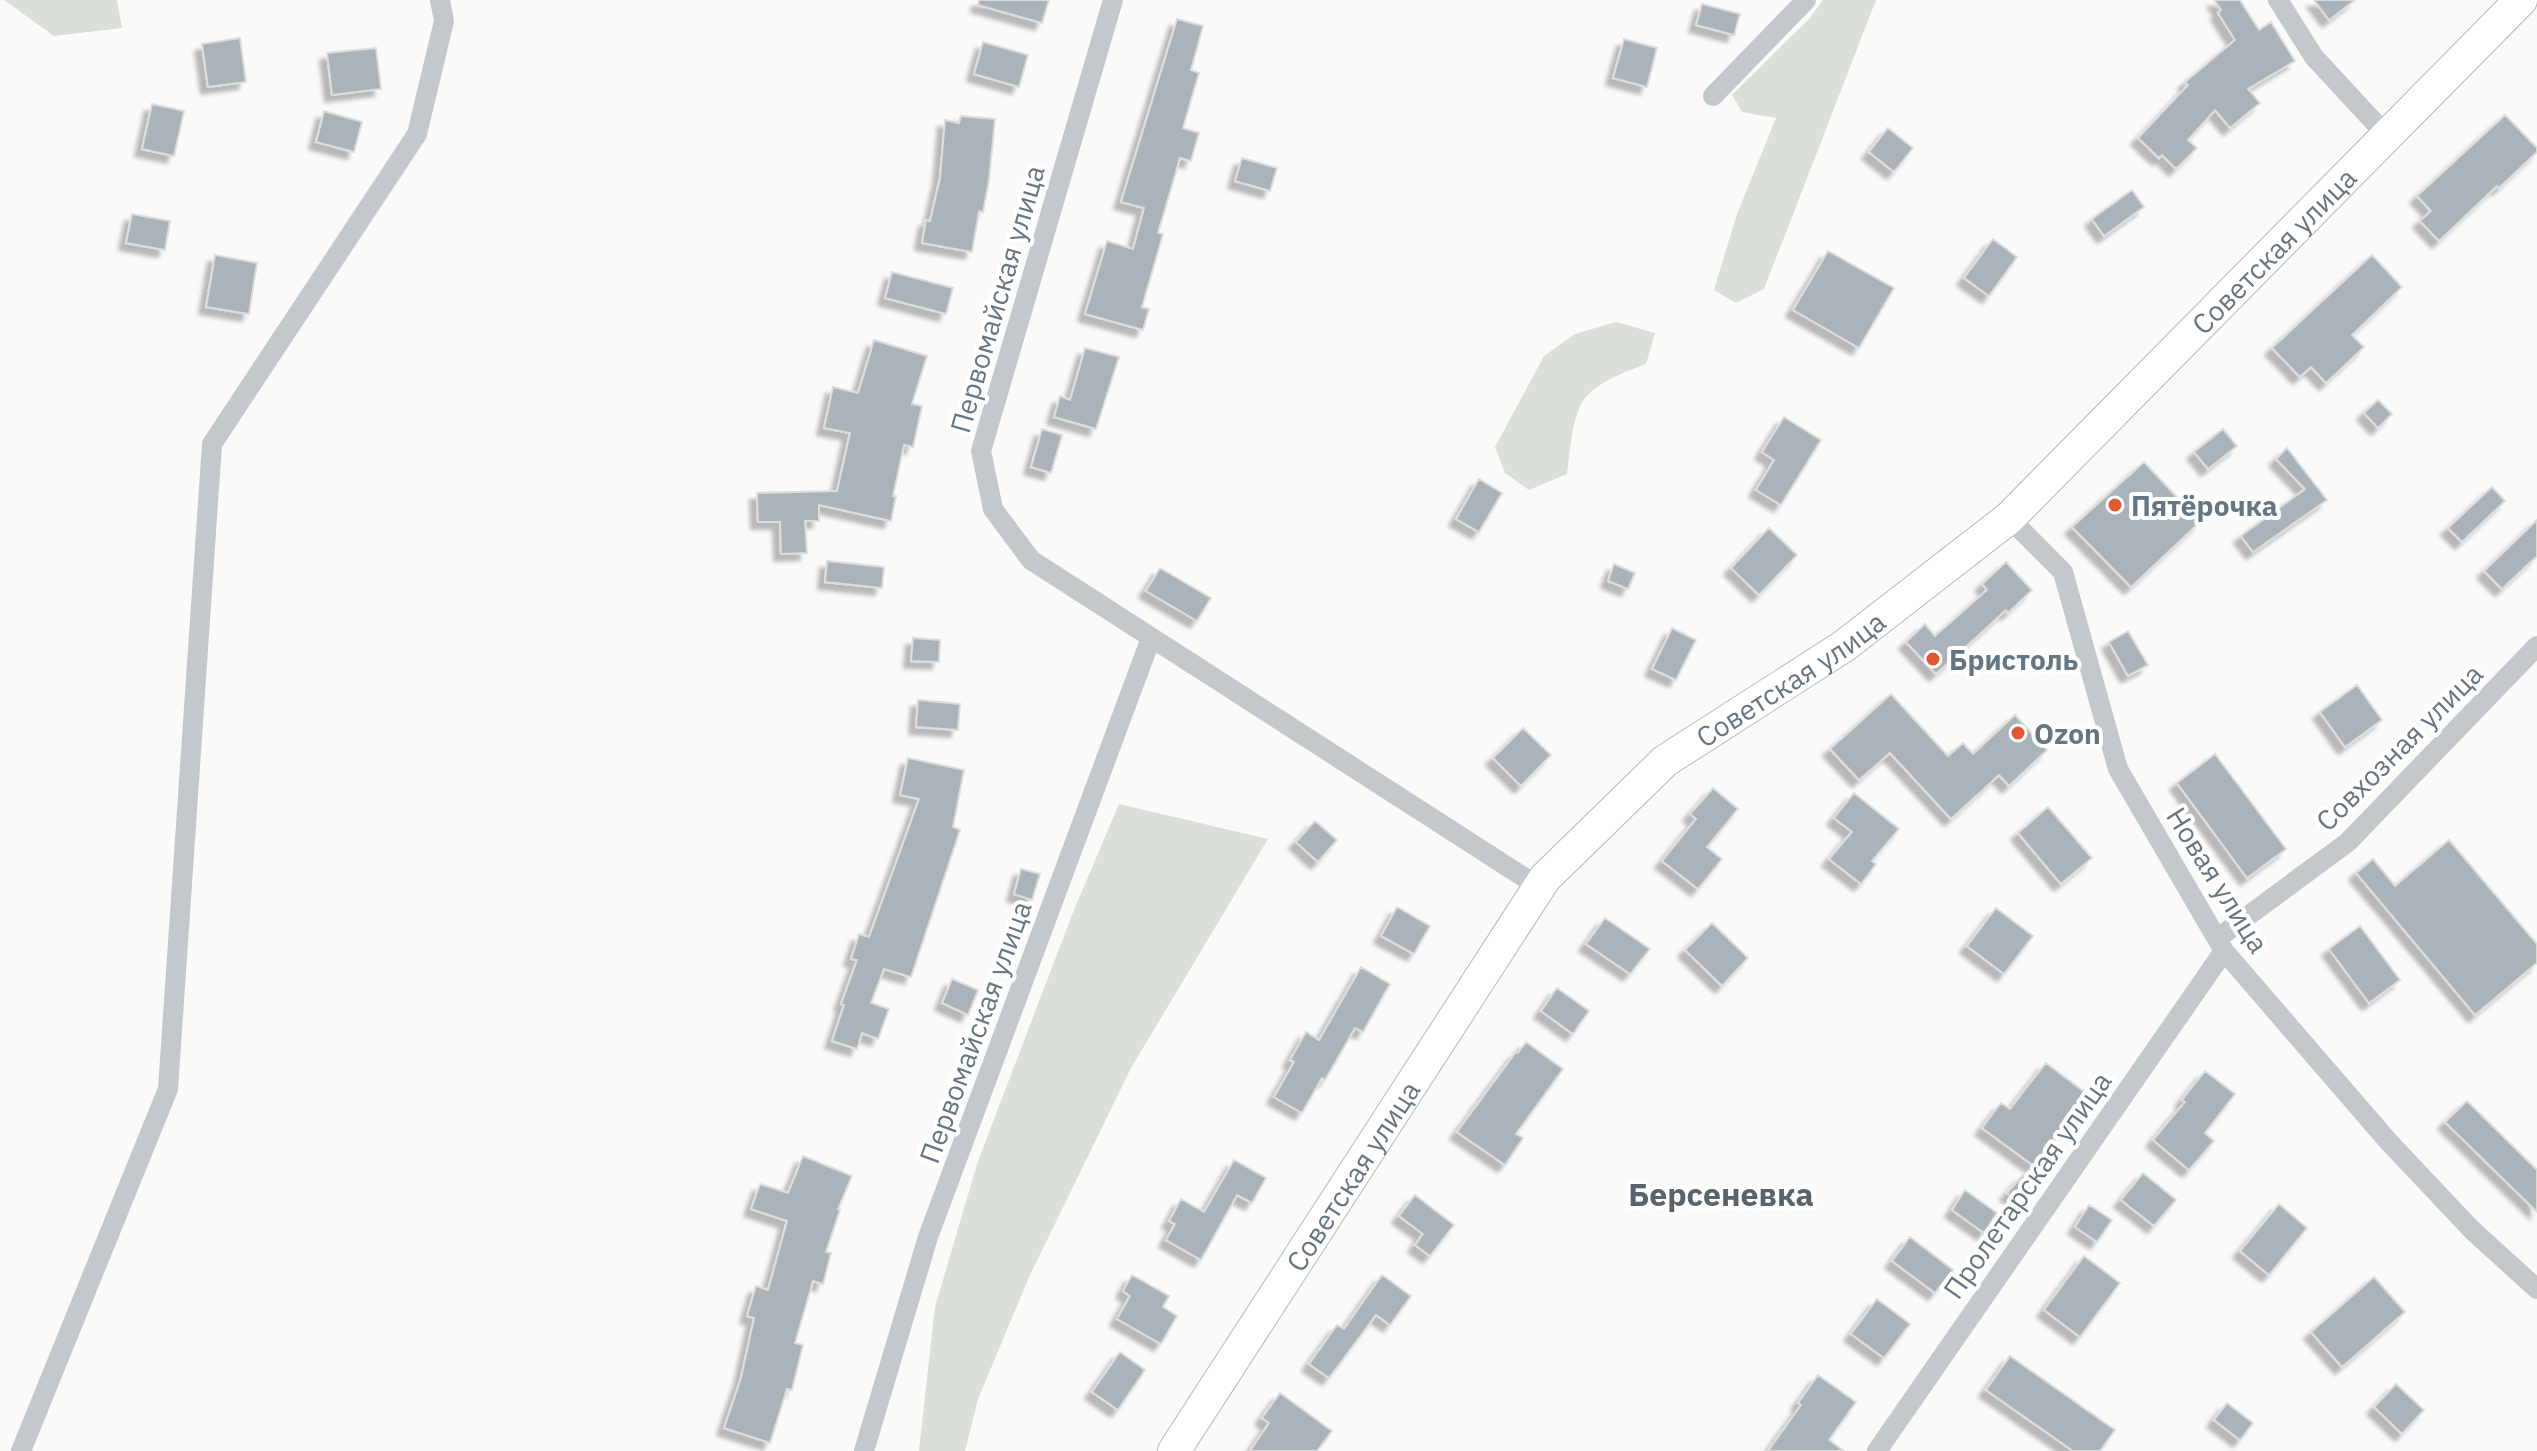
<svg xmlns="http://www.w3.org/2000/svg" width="2537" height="1451" font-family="'IBM Plex Sans',sans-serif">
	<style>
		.green { fill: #dadfd7 }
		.building { fill: #aab3b9; stroke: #dcdcda; stroke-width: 2; filter: url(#shadow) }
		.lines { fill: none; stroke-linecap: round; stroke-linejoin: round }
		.primary-casing { stroke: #b5babe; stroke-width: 34 }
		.street { stroke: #c3c8cc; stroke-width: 20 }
		.primary { stroke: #fff; stroke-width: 32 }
		.poi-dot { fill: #e4572e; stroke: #fff; stroke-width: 3 }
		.labels { text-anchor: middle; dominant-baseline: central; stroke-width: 8; stroke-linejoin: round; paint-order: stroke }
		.street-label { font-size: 28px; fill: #657683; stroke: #fff }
		.poi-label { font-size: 28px; font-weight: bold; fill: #657683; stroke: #fff; text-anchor: start }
		.quarter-label { font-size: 32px; font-weight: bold; fill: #57646e; stroke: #fff }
	</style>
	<defs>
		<filter id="shadow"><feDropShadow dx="-7" dy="7" stdDeviation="2" flood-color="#0004"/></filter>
	</defs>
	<rect width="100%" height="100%" fill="#fafaf8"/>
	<path class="green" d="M 4,0 L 117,0 L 122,28 L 54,36 Z
		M 1823,0 L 1876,0 L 1764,289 L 1736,303 L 1714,290 L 1737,214 L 1776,118 L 1742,112 L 1732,95 L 1809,19 Z
		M 1616,322 L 1655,333 L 1646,364 C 1625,372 1593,383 1581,404 C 1571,424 1570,452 1567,474 L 1529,490 L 1505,473 L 1495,447 L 1544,356 L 1575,334 Z
		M 1119,804 L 1268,839 L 1131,1068 L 1030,1275 L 978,1399 L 965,1451 L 919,1451 L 935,1307 L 978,1161 L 1074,910 Z"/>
	<path class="building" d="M 979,0 L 1049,0 L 1042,23 L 978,5 Z
		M 2214,0 L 2240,0 L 2259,30 L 2271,22 L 2295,61 L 2248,89 L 2260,103 L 2230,128 L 2215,110 L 2188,140 L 2197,148 L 2176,169 L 2162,155 L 2159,158 L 2138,138 L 2188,85 L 2185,82 L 2235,40 L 2218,13 L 2221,10 Z
		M 2314,0 L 2355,0 L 2329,20 Z
		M 1702,4 L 1740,14 L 1734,35 L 1696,25 Z
		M 1177,19 L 1203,26 L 1191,70 L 1199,73 L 1183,128 L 1199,133 L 1191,161 L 1180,158 L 1158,233 L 1163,234 L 1142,307 L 1149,309 L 1143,330 L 1085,314 L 1107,241 L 1133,249 L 1144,208 L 1121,202 Z
		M 240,38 L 246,82 L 208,87 L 202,44 Z
		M 1624,39 L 1657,48 L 1647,87 L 1613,78 Z
		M 983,42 L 1028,55 L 1019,87 L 974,74 Z
		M 376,48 L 381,89 L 332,95 L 327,53 Z
		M 152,104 L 184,111 L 174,156 L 142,149 Z
		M 324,111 L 362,122 L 354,152 L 316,142 Z
		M 2505,115 L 2537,148 L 2537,152 L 2499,188 L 2497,186 L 2439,241 L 2420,221 L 2431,211 L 2417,196 Z
		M 961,116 L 995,119 L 989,180 L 983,212 L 979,211 L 972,252 L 922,243 L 926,220 L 930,221 L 940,178 L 945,120 L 959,123 Z
		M 1888,128 L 1913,148 L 1894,172 L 1869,152 Z
		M 1242,158 L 1277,168 L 1270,191 L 1235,181 Z
		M 2132,190 L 2144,207 L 2104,236 L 2092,219 Z
		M 132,214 L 170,221 L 165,250 L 126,243 Z
		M 1993,239 L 2017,257 L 1989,296 L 1964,278 Z
		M 1828,251 L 1894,288 L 1859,348 L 1793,310 Z
		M 215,255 L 257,263 L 249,314 L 206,307 Z
		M 2372,255 L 2402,287 L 2352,335 L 2364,347 L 2326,383 L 2311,367 L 2300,377 L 2272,348 Z
		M 892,272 L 953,288 L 946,314 L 885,298 Z
		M 874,340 L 927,356 L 912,404 L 922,406 L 913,447 L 904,445 L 893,496 L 896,496 L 891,521 L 819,505 L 819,521 L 805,521 L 807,553 L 781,554 L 780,522 L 758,522 L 757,493 L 837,491 L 850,433 L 824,428 L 833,387 L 858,393 Z
		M 1085,348 L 1119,357 L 1096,429 L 1054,417 L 1060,396 L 1070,400 Z
		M 2378,400 L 2392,414 L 2378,428 L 2364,413 Z
		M 1784,417 L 1821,440 L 1781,505 L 1756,490 L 1774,460 L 1762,452 Z
		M 1042,429 L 1062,435 L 1051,473 L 1031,467 Z
		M 2223,429 L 2237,446 L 2208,469 L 2194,452 Z
		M 2287,448 L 2327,500 L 2253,552 L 2241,536 L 2305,489 L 2276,459 Z
		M 2144,462 L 2200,522 L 2131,587 L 2072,527 Z
		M 1479,479 L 1502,493 L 1479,532 L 1456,519 Z
		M 2492,487 L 2505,501 L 2462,542 L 2448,528 Z
		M 2537,520 L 2537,556 L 2502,589 L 2484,571 Z
		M 1769,528 L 1797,555 L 1759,595 L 1731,568 Z
		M 827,561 L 884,567 L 882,588 L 825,582 Z
		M 2006,562 L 2032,590 L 2008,613 L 2006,610 L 1936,674 L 1906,642 L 1925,624 L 1935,636 L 1987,590 L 1982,584 Z
		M 1614,564 L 1635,573 L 1628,589 L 1608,581 Z
		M 1160,568 L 1211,598 L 1197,621 L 1146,591 Z
		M 1672,628 L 1696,640 L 1676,680 L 1652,669 Z
		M 2128,631 L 2148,665 L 2128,676 L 2109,642 Z
		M 913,638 L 940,640 L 939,662 L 911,661 Z
		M 2357,685 L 2382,720 L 2345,747 L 2320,712 Z
		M 1891,694 L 1948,756 L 1963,743 L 1973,754 L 2015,715 L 2047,750 L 2009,786 L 1999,775 L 1951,819 L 1890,753 L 1859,780 L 1830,749 Z
		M 918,700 L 960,704 L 958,730 L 916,727 Z
		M 1523,728 L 1551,755 L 1521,786 L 1493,758 Z
		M 2215,754 L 2286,849 L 2247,878 L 2177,783 Z
		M 908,758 L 964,770 L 953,827 L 960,830 L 911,977 L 884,969 L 871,1003 L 889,1009 L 878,1039 L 862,1033 L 857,1049 L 832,1041 L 844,1005 L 841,1004 L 857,960 L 851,959 L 859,934 L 869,937 L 919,799 L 900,795 Z
		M 1713,788 L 1738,809 L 1707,847 L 1722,859 L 1698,889 L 1662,861 L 1696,819 L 1690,814 Z
		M 1854,793 L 1899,829 L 1872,861 L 1876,864 L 1861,884 L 1829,859 L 1852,832 L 1834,818 Z
		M 2048,807 L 2092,858 L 2061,884 L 2018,833 Z
		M 1315,821 L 1337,840 L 1318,862 L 1296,842 Z
		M 2449,840 L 2537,944 L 2537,963 L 2475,1015 L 2356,873 L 2373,859 L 2395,886 Z
		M 1021,869 L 1040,874 L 1032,900 L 1014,894 Z
		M 1397,907 L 1430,926 L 1414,954 L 1381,936 Z
		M 1996,908 L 2033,936 L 2004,974 L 1967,946 Z
		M 1605,918 L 1650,949 L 1630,974 L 1586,944 Z
		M 1712,923 L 1748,958 L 1722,986 L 1685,950 Z
		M 2360,926 L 2400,980 L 2369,1003 L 2329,949 Z
		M 1361,967 L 1390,984 L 1363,1032 L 1355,1028 L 1325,1080 L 1322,1078 L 1302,1113 L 1274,1097 L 1294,1062 L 1290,1060 L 1306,1032 L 1319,1040 Z
		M 952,979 L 978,990 L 968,1015 L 942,1003 Z
		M 1557,988 L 1589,1011 L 1573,1034 L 1541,1011 Z
		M 1526,1042 L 1563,1069 L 1516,1134 L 1523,1138 L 1505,1165 L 1457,1132 L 1516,1052 L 1518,1053 Z
		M 2046,1063 L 2087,1094 L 2034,1166 L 1982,1128 L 2001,1103 L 2010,1109 Z
		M 2205,1071 L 2235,1094 L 2205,1133 L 2214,1141 L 2189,1170 L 2153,1140 L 2185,1102 L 2182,1100 Z
		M 2467,1101 L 2537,1170 L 2537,1212 L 2445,1122 Z
		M 803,1156 L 852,1176 L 838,1209 L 840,1210 L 826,1252 L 831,1253 L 823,1284 L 813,1281 L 795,1343 L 803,1345 L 792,1390 L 787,1389 L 770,1443 L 724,1428 L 741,1378 L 754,1318 L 747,1316 L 756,1286 L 768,1290 L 787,1221 L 751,1209 L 760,1184 L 788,1193 Z
		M 1234,1160 L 1266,1178 L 1252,1203 L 1237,1195 L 1201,1260 L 1166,1240 L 1175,1224 L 1169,1221 L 1181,1199 L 1204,1212 Z
		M 2143,1173 L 2176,1200 L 2154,1226 L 2121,1200 Z
		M 2023,1175 L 2035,1185 L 2020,1204 L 2007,1193 Z
		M 1965,1190 L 1997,1213 L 1984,1233 L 1952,1210 Z
		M 1415,1195 L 1454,1225 L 1430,1256 L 1415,1245 L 1423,1234 L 1399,1216 Z
		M 2279,1204 L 2307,1228 L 2269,1275 L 2240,1251 Z
		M 2089,1205 L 2112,1220 L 2097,1242 L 2075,1227 Z
		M 1910,1237 L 1953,1270 L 1935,1293 L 1892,1261 Z
		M 2084,1256 L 2120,1283 L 2080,1337 L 2044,1310 Z
		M 1132,1275 L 1169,1296 L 1163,1307 L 1177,1316 L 1161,1344 L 1117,1319 L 1130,1296 L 1123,1291 Z
		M 1382,1275 L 1411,1296 L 1390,1325 L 1376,1315 L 1329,1378 L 1309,1364 L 1337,1325 L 1344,1329 Z
		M 2374,1277 L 2405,1312 L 2342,1367 L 2311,1332 Z
		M 1877,1299 L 1910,1324 L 1884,1358 L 1851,1334 Z
		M 1120,1352 L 1145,1370 L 1118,1410 L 1092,1392 Z
		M 2010,1356 L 2115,1430 L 2100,1451 L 2073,1451 L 1986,1390 Z
		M 1818,1375 L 1856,1402 L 1829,1440 L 1844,1451 L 1768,1451 L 1801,1405 L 1798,1403 Z
		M 2396,1384 L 2424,1410 L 2402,1434 L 2374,1407 Z
		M 1280,1393 L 1332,1431 L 1317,1451 L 1250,1451 L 1269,1423 L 1262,1418 Z
		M 2227,1403 L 2253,1423 L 2240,1440 L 2214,1420 Z"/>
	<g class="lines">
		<defs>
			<g id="primary">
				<path id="s1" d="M 1174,1451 L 1545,878 L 1665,761 L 1844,646 L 2009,518 L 2521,0"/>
			</g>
		</defs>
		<use href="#primary" class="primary-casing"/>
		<path class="street" d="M 1113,0 L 981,451 L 993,509 L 1031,560 L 1539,887
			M 2278,0 L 2314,57 L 2388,137
			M 1713,96 L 1806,0
			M 2009,518 L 2063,572 L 2118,769 L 2224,951 L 2388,1141 L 2472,1230 L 2537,1289
			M 2218,938 L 2348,842 L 2537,646
			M 21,1451 L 168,1089 L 212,444 L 417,134 L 444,21 L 440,0
			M 864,1451 L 928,1237 L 1151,638
			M 1877,1451 L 2224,951"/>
		<use href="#primary" class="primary"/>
	</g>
	<g class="poi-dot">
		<circle cx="2115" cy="505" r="8"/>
		<circle cx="1933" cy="659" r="8"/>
		<circle cx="2018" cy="733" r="8"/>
	</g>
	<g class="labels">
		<g class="street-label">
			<text stroke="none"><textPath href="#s1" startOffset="1648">Советская улица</textPath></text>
			<text transform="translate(997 299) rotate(-74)">Первомайская улица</text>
			<text stroke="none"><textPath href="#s1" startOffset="1000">Советская улица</textPath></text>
			<text transform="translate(2399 747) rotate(-45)">Совхозная улица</text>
			<text transform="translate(2218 880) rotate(58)">Новая улица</text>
			<text transform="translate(975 1032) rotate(-70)">Первомайская улица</text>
			<text stroke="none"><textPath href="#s1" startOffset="328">Советская улица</textPath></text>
			<text transform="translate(2027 1185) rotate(-55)">Пролетарская улица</text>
		</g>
		<g class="poi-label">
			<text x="2131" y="505">Пятёрочка</text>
			<text x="1949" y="659">Бристоль</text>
			<text x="2034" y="733">Ozon</text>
		</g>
		<g class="quarter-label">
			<text x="1721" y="1194">Берсеневка</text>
		</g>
	</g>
</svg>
